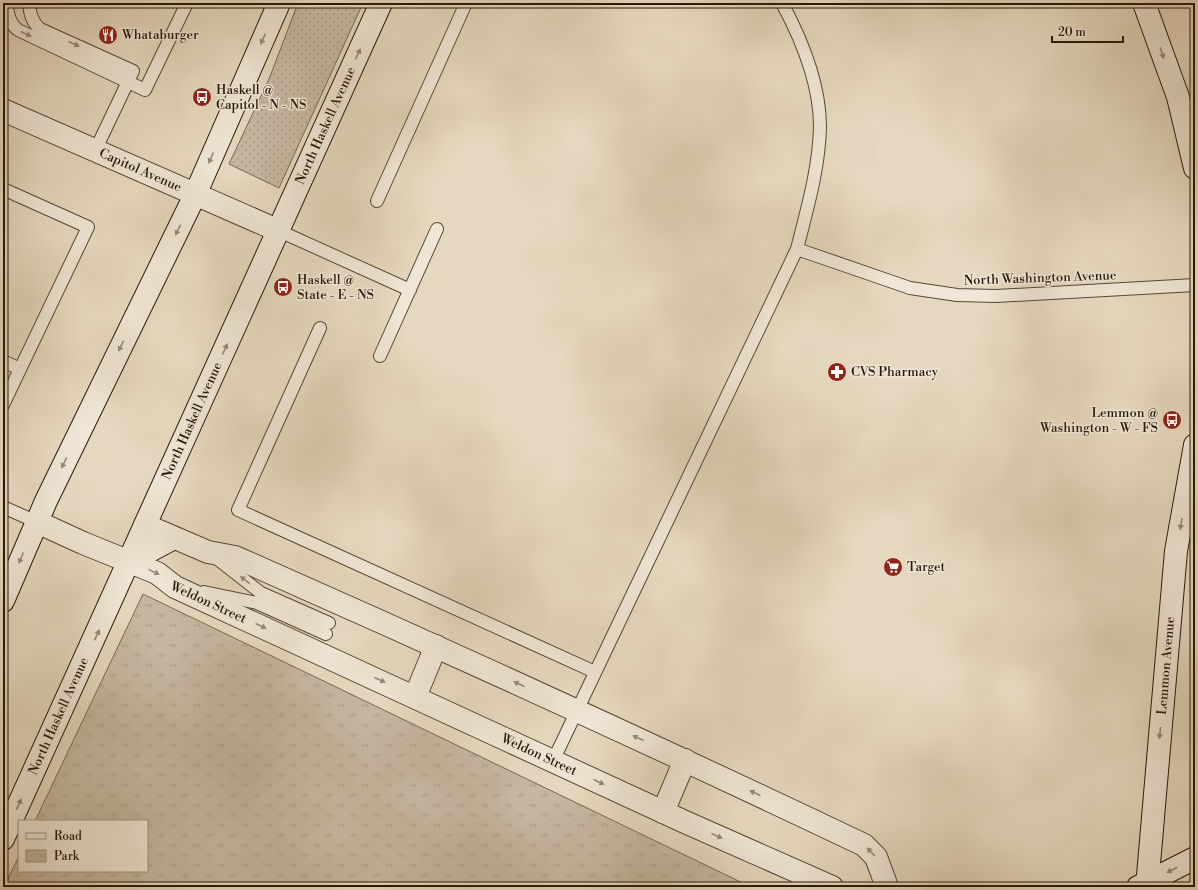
<svg xmlns="http://www.w3.org/2000/svg" width="1198" height="890" font-family="'Libre Bodoni',serif">
	<style>
		.grass { fill: url(#grass-dots); stroke: #766854 }
		.park { fill: url(#park-tufts); stroke: #766854 }
		.lines { fill: none; stroke-linecap: round; stroke-linejoin: round }
		.lane-casing { stroke: #564836; stroke-width: 14 }
		.street-casing { stroke: #564836; stroke-width: 24 }
		.secondary-casing { stroke: #261808; stroke-width: 24 }
		.lane { stroke: #efe6d5; stroke-width: 12 }
		.street { stroke: #efe6d5; stroke-width: 22 }
		.secondary { stroke: #efe6d5; stroke-width: 22 }
		.oneway { fill: #958979 }
		.labels { text-anchor: middle; dominant-baseline: central; stroke-width: 3; stroke-linejoin: round; paint-order: stroke }
		.poi-label { font-size: 13px; fill: #261808; stroke: #efe6d5; text-anchor: start }
		.street-label { font-size: 13px; fill: #261808; stroke: #efe6d5 }
	</style>
	<defs>
		<pattern id="grass-dots" width="8" height="8" patternUnits="userSpaceOnUse"><rect width="8" height="8" fill="#c5b7a0"/><path d="M2 2h.1M6 6h.1" fill="none" stroke="#a99d88" stroke-width="1.8" stroke-linecap="round"/></pattern>
		<pattern id="park-tufts" width="24" height="20" patternUnits="userSpaceOnUse"><rect width="24" height="20" fill="#c5b7a0"/><path d="M3 7l-1-3M5 7V3M7 7l1-3M15 17l-1-3M17 17v-4M19 17l1-3" fill="none" stroke="#a99d88"/></pattern>
	</defs>
	<rect width="100%" height="100%" fill="#e6d8bf"/>
	<filter id="stains"><feTurbulence type="fractalNoise" baseFrequency=".005" numOctaves="4"/><feColorMatrix values="0 0 0 0 .2 0 0 0 0 .09 0 0 0 0 .02 0 0 0 .5 -.17"/></filter>
	<radialGradient id="worn" r=".72"><stop offset=".6" stop-color="#630" stop-opacity="0"/><stop offset="1" stop-color="#630" stop-opacity=".3"/></radialGradient>
	<path class="grass" d="M 298,3 L 363,3 L 279,188 L 229,164 L 269,79 Z"/>
	<path class="park" d="M 143,594 L 751,887 L 4,887 L 19,856 L 19,871 L 147,871 L 147,821 L 35,821 Z"/>
	<g class="lines">
		<defs>
			<path id="lane" d="M 7,3 C 7,14 10,24 18,30 L 145,90 L 187,3
				M 29,3 C 30,14 32,22 40,29 L 133,71 L 95,151
				M 3,189 L 88,227 L 3,405
				M 377,201 L 466,3
				M 277,230 L 410,290
				M 797,249 L 910,288 L 957,295 L 996,296 L 1195,285
				M 320,328 L 238,510 L 595,672
				M 380,356 L 437,229
				M 3,361 L 20,369
				M 3,507 L 37,522
				M 215,557 L 261,593 L 329,623
				M 204,592 L 257,603 L 326,634
				M 553,761 L 797,249 C 807,209 819,169 820,127 C 820,84 802,40 782,3"/>
			<g id="street">
				<path id="s1" d="M 3,110 L 277,230"/>
				<path id="s2" d="M 37,522 L 83,543 L 157,573 L 175,587 L 685,822 L 832,887"/>
				<path d="M 145,525 L 208,552 L 235,557 C 446,650 656,746 864,845 L 876,857 L 887,887"/>
				<path d="M 415,697 L 436,646"/>
				<path d="M 663,812 L 685,760"/>
			</g>
			<g id="secondary">
				<path d="M 1144,3 L 1178,97 L 1195,168"/>
				<path d="M 129,562 L 174,538"/>
				<path d="M 3,601 L 46,501 L 195,195 L 279,3"/>
				<path id="s3" d="M 3,839 L 381,3"/>
				<path d="M 1138,887 L 1195,858"/>
				<path id="s4" d="M 1147,887 L 1176,551 L 1195,445"/>
			</g>
		</defs>
		<use href="#lane" class="lane-casing"/>
		<use href="#street" class="street-casing"/>
		<use href="#secondary" class="secondary-casing"/>
		<use href="#lane" class="lane"/>
		<use href="#street" class="street"/>
		<use href="#secondary" class="secondary"/>
	</g>
	<defs><path id="oneway-solid" d="M-6-.8H1V-3.2L6.5 0L1 3.2V.8H-6Z"/></defs>
	<g class="oneway">
		<use href="#oneway-solid" transform="translate(26 34) rotate(25)"/>
		<use href="#oneway-solid" transform="translate(263 39) rotate(114)"/>
		<use href="#oneway-solid" transform="translate(74 44) rotate(24)"/>
		<use href="#oneway-solid" transform="translate(1162 53) rotate(71)"/>
		<use href="#oneway-solid" transform="translate(358 54) rotate(-65)"/>
		<use href="#oneway-solid" transform="translate(211 158) rotate(114)"/>
		<use href="#oneway-solid" transform="translate(178 230) rotate(116)"/>
		<use href="#oneway-solid" transform="translate(121 346) rotate(116)"/>
		<use href="#oneway-solid" transform="translate(225 349) rotate(-66)"/>
		<use href="#oneway-solid" transform="translate(64 463) rotate(116)"/>
		<use href="#oneway-solid" transform="translate(1181 524) rotate(99)"/>
		<use href="#oneway-solid" transform="translate(21 558) rotate(112)"/>
		<use href="#oneway-solid" transform="translate(154 572) rotate(26)"/>
		<use href="#oneway-solid" transform="translate(245 580) rotate(-142)"/>
		<use href="#oneway-solid" transform="translate(261 626) rotate(25)"/>
		<use href="#oneway-solid" transform="translate(97 635) rotate(-65)"/>
		<use href="#oneway-solid" transform="translate(380 680) rotate(25)"/>
		<use href="#oneway-solid" transform="translate(519 684) rotate(-155)"/>
		<use href="#oneway-solid" transform="translate(1160 733) rotate(95)"/>
		<use href="#oneway-solid" transform="translate(638 738) rotate(-156)"/>
		<use href="#oneway-solid" transform="translate(599 782) rotate(25)"/>
		<use href="#oneway-solid" transform="translate(755 793) rotate(-155)"/>
		<use href="#oneway-solid" transform="translate(19 804) rotate(-65)"/>
		<use href="#oneway-solid" transform="translate(717 836) rotate(24)"/>
		<use href="#oneway-solid" transform="translate(871 852) rotate(-134)"/>
		<use href="#oneway-solid" transform="translate(1172 870) rotate(153)"/>
	</g>
	<defs>
		<symbol id="restaurant-disc" viewBox="-11 -11 22 22"><circle r="9.5" fill="#8f2418" stroke="#efe6d5"/><path d="M-5-6h1v4h1v-4h1v4h1v-4h1v5L-1.5 .5V6h-2V.5L-5-1ZM5-6V6H3V1.5H1.5Q1.5-4 5-6Z" fill="#fff"/></symbol>
		<symbol id="bus-disc" viewBox="-11 -11 22 22"><circle r="9.5" fill="#8f2418" stroke="#efe6d5"/><path d="M-5-6H5V4H4V6H2V4H-2V6H-4V4H-5ZM-3.5-4V0h7V-4ZM-3.5 1.2v1.5H-2V1.2ZM2 1.2v1.5H3.5V1.2Z" fill="#fff"/></symbol>
		<symbol id="pharmacy-disc" viewBox="-11 -11 22 22"><circle r="9.5" fill="#8f2418" stroke="#efe6d5"/><path d="M-2-6h4v4h4v4h-4v4h-4v-4h-4v-4h4Z" fill="#fff"/></symbol>
		<symbol id="supermarket-disc" viewBox="-11 -11 22 22"><circle r="9.5" fill="#8f2418" stroke="#efe6d5"/><path d="M-6-5.5h2.5l.6 2H6L4.5 2H-2.5L-4.4-4H-6ZM-1.5 3.2a1.3 1.3 0 1 0 .1 0ZM3 3.2a1.3 1.3 0 1 0 .1 0Z" fill="#fff"/></symbol>
	</defs>
	<g fill-rule="evenodd">
		<use href="#restaurant-disc" x="97" y="24" width="22" height="22"/>
		<use href="#bus-disc" x="191" y="86" width="22" height="22"/>
		<use href="#bus-disc" x="272" y="276" width="22" height="22"/>
		<use href="#pharmacy-disc" x="826" y="361" width="22" height="22"/>
		<use href="#bus-disc" x="1161" y="409" width="22" height="22"/>
		<use href="#supermarket-disc" x="882" y="556" width="22" height="22"/>
	</g>
	<g class="labels">
		<g class="poi-label">
			<text x="122" y="35">Whataburger</text>
			<text x="216" y="90">Haskell @<tspan x="216" dy="15">Capitol - N - NS</tspan></text>
			<text x="297" y="280">Haskell @<tspan x="297" dy="15">State - E - NS</tspan></text>
			<text x="851" y="372">CVS Pharmacy</text>
			<text x="1158" y="413" text-anchor="end">Lemmon @<tspan x="1158" dy="15">Washington - W - FS</tspan></text>
			<text x="907" y="567">Target</text>
		</g>
		<g class="street-label">
			<text stroke="none"><textPath href="#s3" startOffset="783">North Haskell Avenue</textPath></text>
			<text stroke="none"><textPath href="#s1" startOffset="150">Capitol Avenue</textPath></text>
			<text transform="translate(1040 278) rotate(-2)">North Washington Avenue</text>
			<text stroke="none"><textPath href="#s3" startOffset="459">North Haskell Avenue</textPath></text>
			<text stroke="none"><textPath href="#s2" startOffset="190">Weldon Street</textPath></text>
			<text stroke="none"><textPath href="#s4" startOffset="222">Lemmon Avenue</textPath></text>
			<text stroke="none"><textPath href="#s3" startOffset="135">North Haskell Avenue</textPath></text>
			<text stroke="none"><textPath href="#s2" startOffset="554">Weldon Street</textPath></text>
		</g>
	</g>
	<rect width="1198" height="890" fill="none" stroke="#e6d8bf" stroke-width="16"/>
	<rect x="4" y="4" width="1190" height="882" fill="none" stroke="#261808" stroke-width="2"/>
	<rect x="8" y="8" width="1182" height="874" fill="none" stroke="#261808"/>
	<rect x="18" y="820" width="130" height="52" fill="#efe6d5" stroke="#9f9483"/>
	<rect x="26" y="833" width="20" height="6" fill="#efe6d5" stroke="#9f9483"/>
	<text x="54" y="840" font-size="12" fill="#261808">Road</text>
	<rect x="26" y="850" width="20" height="12" fill="url(#park-tufts)" stroke="#9f9483"/>
	<text x="54" y="860" font-size="12" fill="#261808">Park</text>
	<path d="M1052 36v6h71v-6" fill="none" stroke="#261808" stroke-width="2"/>
	<text x="1058" y="36" font-size="12" fill="#261808" stroke="#efe6d5" stroke-width="3" paint-order="stroke">20 m</text>
	<rect width="100%" height="100%" filter="url(#stains)"/>
	<rect width="100%" height="100%" fill="url(#worn)"/>
</svg>
